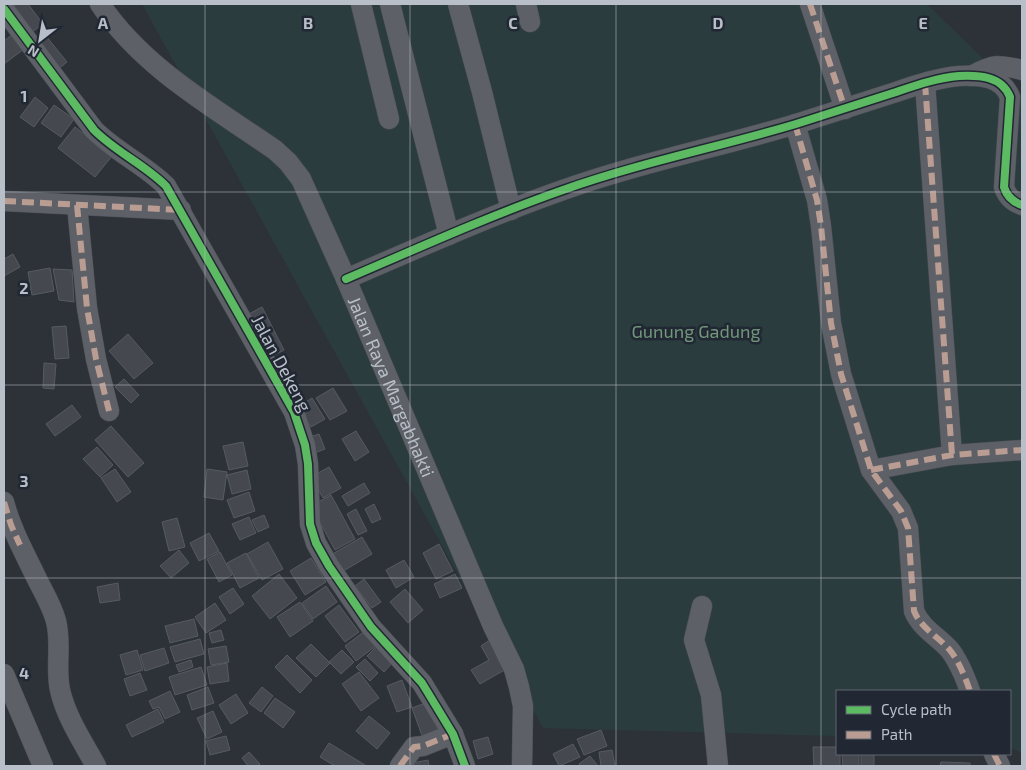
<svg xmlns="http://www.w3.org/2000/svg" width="1026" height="770" font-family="'Exo 2',sans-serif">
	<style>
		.green { fill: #2b3c3f }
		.building { fill: #45494f; stroke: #565a61 }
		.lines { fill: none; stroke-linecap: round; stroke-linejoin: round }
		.minor-casing { stroke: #4b4e54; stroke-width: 21 }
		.minor { stroke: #5e6067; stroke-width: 20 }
		.quiet { stroke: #b99d93; stroke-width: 6; stroke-dasharray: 12 6; stroke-linecap: butt }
		.cycleway-casing { stroke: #212833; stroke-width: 11 }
		.cycleway { stroke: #5cba63; stroke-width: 8 }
		.grid { fill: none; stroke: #b9bfc9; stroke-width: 1; stroke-opacity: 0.55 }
		.labels { text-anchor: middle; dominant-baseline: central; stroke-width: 5; stroke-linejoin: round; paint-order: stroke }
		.park-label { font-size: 18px; fill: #72977b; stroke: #212833 }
		.street-label { font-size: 18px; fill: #b9bfc9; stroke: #212833 }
		.grid-label { font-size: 16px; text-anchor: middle; font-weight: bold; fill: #b9bfc9; stroke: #212833; stroke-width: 5; stroke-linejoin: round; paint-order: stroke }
	</style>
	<rect width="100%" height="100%" fill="#2d3239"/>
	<path class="green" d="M 142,4 L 927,4 L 1022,97 L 1022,753 L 1010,747 L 1010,691 L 837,691 L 837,736 L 543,728 Z"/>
	<path class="building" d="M 17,4 L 28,4 L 43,24 L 28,35 L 9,9 Z
		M 17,31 L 28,46 L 4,64 L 4,41 Z
		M 46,36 L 67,62 L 56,71 L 35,45 Z
		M 35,97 L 48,108 L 34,127 L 20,117 Z
		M 54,105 L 74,119 L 61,137 L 41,123 Z
		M 75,127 L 112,156 L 95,177 L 58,148 Z
		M 13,254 L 20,267 L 4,276 L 4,259 Z
		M 50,268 L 54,291 L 32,295 L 28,272 Z
		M 53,269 L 72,270 L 74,302 L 59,300 Z
		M 262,307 L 284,350 L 267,359 L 245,316 Z
		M 66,326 L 69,358 L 55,359 L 52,327 Z
		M 128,334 L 153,363 L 134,379 L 109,351 Z
		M 44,363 L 56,364 L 54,389 L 43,388 Z
		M 124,379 L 139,395 L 131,403 L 115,387 Z
		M 333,388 L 347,411 L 330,420 L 316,398 Z
		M 300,391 L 306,402 L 312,398 L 325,419 L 311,427 L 291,396 Z
		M 72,405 L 81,417 L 55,436 L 46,424 Z
		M 111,426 L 144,463 L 128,477 L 95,440 Z
		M 356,431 L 369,452 L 355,461 L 342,439 Z
		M 319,434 L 325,449 L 312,454 L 307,438 Z
		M 243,442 L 248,466 L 229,470 L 223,446 Z
		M 97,447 L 113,465 L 100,477 L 83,459 Z
		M 329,467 L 341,488 L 323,498 L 311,477 Z
		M 115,469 L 131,492 L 117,502 L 101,478 Z
		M 207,469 L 227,472 L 223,500 L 204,497 Z
		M 247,470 L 251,489 L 232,494 L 227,475 Z
		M 364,483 L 370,493 L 348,506 L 342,496 Z
		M 249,492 L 255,511 L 234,518 L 227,500 Z
		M 331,495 L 355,539 L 335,550 L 311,506 Z
		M 374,504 L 381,519 L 372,523 L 365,509 Z
		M 356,509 L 367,531 L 358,535 L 347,514 Z
		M 264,515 L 269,527 L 258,532 L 252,520 Z
		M 249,517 L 256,533 L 240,540 L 232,524 Z
		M 177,518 L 185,547 L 169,551 L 162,522 Z
		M 209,533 L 219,551 L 199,561 L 190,543 Z
		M 362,537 L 372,554 L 340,573 L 329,556 Z
		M 268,542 L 283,569 L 262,580 L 247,554 Z
		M 439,544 L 453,571 L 436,579 L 423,553 Z
		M 179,550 L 189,563 L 171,578 L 160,566 Z
		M 220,552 L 232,575 L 219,582 L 207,559 Z
		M 246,553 L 259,578 L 240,588 L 227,563 Z
		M 311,558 L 326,582 L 305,595 L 290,571 Z
		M 404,560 L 414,577 L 396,588 L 386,570 Z
		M 279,574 L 297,598 L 270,619 L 252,596 Z
		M 455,574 L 462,588 L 440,598 L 434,584 Z
		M 364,579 L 381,602 L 372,608 L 355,586 Z
		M 118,583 L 120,600 L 100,603 L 97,587 Z
		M 326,586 L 337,602 L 313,619 L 302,603 Z
		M 233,588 L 244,604 L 230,614 L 219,597 Z
		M 405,589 L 423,610 L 408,623 L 390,602 Z
		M 300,602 L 313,621 L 290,637 L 277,617 Z
		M 215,603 L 226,620 L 206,633 L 195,617 Z
		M 339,605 L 359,632 L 345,642 L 325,616 Z
		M 194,619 L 198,636 L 170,643 L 165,626 Z
		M 221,630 L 224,640 L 212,643 L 209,633 Z
		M 366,630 L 377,645 L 356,661 L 345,646 Z
		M 200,639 L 204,654 L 175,662 L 170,647 Z
		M 491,639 L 508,668 L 480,684 L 471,670 L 489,660 L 481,646 Z
		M 311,644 L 330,663 L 316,677 L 296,658 Z
		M 226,646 L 229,662 L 211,665 L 208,649 Z
		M 376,647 L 392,663 L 384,672 L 367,656 Z
		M 164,648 L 169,663 L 145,671 L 140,655 Z
		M 137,650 L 143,670 L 126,675 L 120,655 Z
		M 342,650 L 354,662 L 341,674 L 329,662 Z
		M 287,655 L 312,680 L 300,693 L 275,667 Z
		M 365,659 L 378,673 L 370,681 L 356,667 Z
		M 191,660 L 193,667 L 179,672 L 176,665 Z
		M 227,663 L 229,681 L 210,684 L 207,667 Z
		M 201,667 L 207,685 L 175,695 L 169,677 Z
		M 359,672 L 379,698 L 361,711 L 342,684 Z
		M 140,673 L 147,690 L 130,696 L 124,679 Z
		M 402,680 L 412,707 L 397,712 L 387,686 Z
		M 208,687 L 214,703 L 192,710 L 187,695 Z
		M 262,687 L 273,696 L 261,712 L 249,703 Z
		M 170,691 L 180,712 L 165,719 L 159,707 L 153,709 L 149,701 Z
		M 236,694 L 248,713 L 231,724 L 219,705 Z
		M 275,698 L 295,712 L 283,728 L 264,713 Z
		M 428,702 L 440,735 L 424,741 L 412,708 Z
		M 158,709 L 164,722 L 132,737 L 126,725 Z
		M 213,711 L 222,732 L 207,739 L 197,718 Z
		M 369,716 L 390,733 L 377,749 L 356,731 Z
		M 601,730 L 607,746 L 584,755 L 577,739 Z
		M 226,736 L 230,750 L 210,755 L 206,741 Z
		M 488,737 L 493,754 L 478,759 L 473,741 Z
		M 329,743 L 365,765 L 364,766 L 335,766 L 320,757 Z
		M 573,744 L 580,757 L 559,766 L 553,754 Z
		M 813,747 L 837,747 L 837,754 L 840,754 L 840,766 L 814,766 Z
		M 612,750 L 615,766 L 601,766 L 599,752 Z
		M 249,752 L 260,764 L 257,766 L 248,766 L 242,758 Z
		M 842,754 L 859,754 L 859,766 L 843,766 Z
		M 861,754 L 874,754 L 874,766 L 861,766 Z
		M 590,756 L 598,766 L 581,766 L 579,764 Z
		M 428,760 L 429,766 L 407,766 L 407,764 Z
		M 941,762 L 970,763 L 970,766 L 940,766 Z"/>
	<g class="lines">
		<defs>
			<g id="minor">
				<path id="s1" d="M 100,4 C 143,68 213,107 275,150 L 288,162 L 301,179 L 346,279 L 493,626 L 514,669 L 519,687 L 523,706 L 522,766"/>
				<path d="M 361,4 L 389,119"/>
				<path d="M 390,4 L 449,235"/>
				<path d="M 458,4 L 482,92 L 511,210"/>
				<path d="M 526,4 L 530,22"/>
				<path d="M 810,4 L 845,109"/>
				<path d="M 4,9 L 94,130 C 116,152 145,165 166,186 L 294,412 L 305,445 L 308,464 L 310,524 L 316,543 L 329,566 L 371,627 L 422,683 L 453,734 L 465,766"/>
				<path d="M 971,76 C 994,64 998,64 1022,70"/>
				<path d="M 925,83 L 952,455"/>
				<path d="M 795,124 L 817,200 L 821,226 L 831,323 L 841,374 L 871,470 L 901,511 L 908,528 L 914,611 C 921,628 937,636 949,649 C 959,661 965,677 970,691"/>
				<path d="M 4,201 L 181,210"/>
				<path d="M 77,205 L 87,308 L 96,359 L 109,411"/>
				<path d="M 346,279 C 418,248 489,216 563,190 C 639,163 719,147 796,124 C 828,114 861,103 893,93 C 914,86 936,78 959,76 C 979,75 1002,76 1010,97 L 1004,187 C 1007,197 1013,202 1022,205"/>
				<path d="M 871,470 L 952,455 L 1022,450"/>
				<path d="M 4,502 C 11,529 25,554 37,579 C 44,593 52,606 56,621 C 62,644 55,667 60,690 C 66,717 83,742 96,766"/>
				<path d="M 702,606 L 694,640 L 711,695 L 718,766"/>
				<path d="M 4,674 L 43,766"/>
				<path d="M 994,754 L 1000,766"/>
				<path d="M 400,766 L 414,747 L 423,746 L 453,734"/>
			</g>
		</defs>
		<use href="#minor" class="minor-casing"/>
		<use href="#minor" class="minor"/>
		<path class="quiet" d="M 810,4 L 845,109
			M 925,83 L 952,455
			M 795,124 L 817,200 L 821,226 L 831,323 L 841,374 L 871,470 L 901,511 L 908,528 L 914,611 C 921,628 937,636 949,649 C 959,661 965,677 970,691
			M 4,201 L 181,210
			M 77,205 L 87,308 L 96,359 L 109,411
			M 871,470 L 952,455 L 1022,450
			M 4,502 L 11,525 L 20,545
			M 994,754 L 1000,766
			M 400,766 L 414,747 L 423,746 L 453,734"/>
		<defs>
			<path id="cycleway" d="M 4,9 L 94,130 C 116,152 145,165 166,186 L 294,412 L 305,445 L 308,464 L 310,524 L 316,543 L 329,566 L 371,627 L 422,683 L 453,734 L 465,766
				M 346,279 C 418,248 489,216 563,190 C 639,163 719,147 796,124 C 828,114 861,103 893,93 C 914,86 936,78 959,76 C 979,75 1002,76 1010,97 L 1004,187 C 1007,197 1013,202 1022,205"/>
		</defs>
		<use href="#cycleway" class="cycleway-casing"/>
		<use href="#cycleway" class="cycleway"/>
	</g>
	<path class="grid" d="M 205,4 L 205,766M 410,4 L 410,766M 616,4 L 616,766M 821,4 L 821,766M 4,192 L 1022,192M 4,385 L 1022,385M 4,578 L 1022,578"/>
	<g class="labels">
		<g class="park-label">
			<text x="696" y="331">Gunung Gadung</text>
		</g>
		<g class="street-label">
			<text transform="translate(282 363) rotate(62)">Jalan Dekeng</text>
			<text stroke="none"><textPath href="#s1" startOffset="495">Jalan Raya Margabhakti</textPath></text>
		</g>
	</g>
	<g class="grid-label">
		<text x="103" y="29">A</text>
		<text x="308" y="29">B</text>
		<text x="513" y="29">C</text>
		<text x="718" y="29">D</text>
		<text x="923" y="29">E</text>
		<text x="24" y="102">1</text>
		<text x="24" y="294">2</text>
		<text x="24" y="487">3</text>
		<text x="24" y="679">4</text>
	</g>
	<rect width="1026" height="770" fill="none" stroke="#b9bfc9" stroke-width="10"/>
	<rect x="836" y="690" width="175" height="65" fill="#212833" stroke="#5e646f"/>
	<rect x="846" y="706" width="25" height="8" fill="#5cba63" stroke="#5e646f"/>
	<text x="881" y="715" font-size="15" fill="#b9bfc9">Cycle path</text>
	<rect x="846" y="731" width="25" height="8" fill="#b99d93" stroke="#5e646f"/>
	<text x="881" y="740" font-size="15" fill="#b9bfc9">Path</text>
	<g transform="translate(40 40) rotate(211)" stroke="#212833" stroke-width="4" paint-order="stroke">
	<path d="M0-4L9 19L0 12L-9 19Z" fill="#b9bfc9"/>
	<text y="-8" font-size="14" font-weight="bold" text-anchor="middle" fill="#b9bfc9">N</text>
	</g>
</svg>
